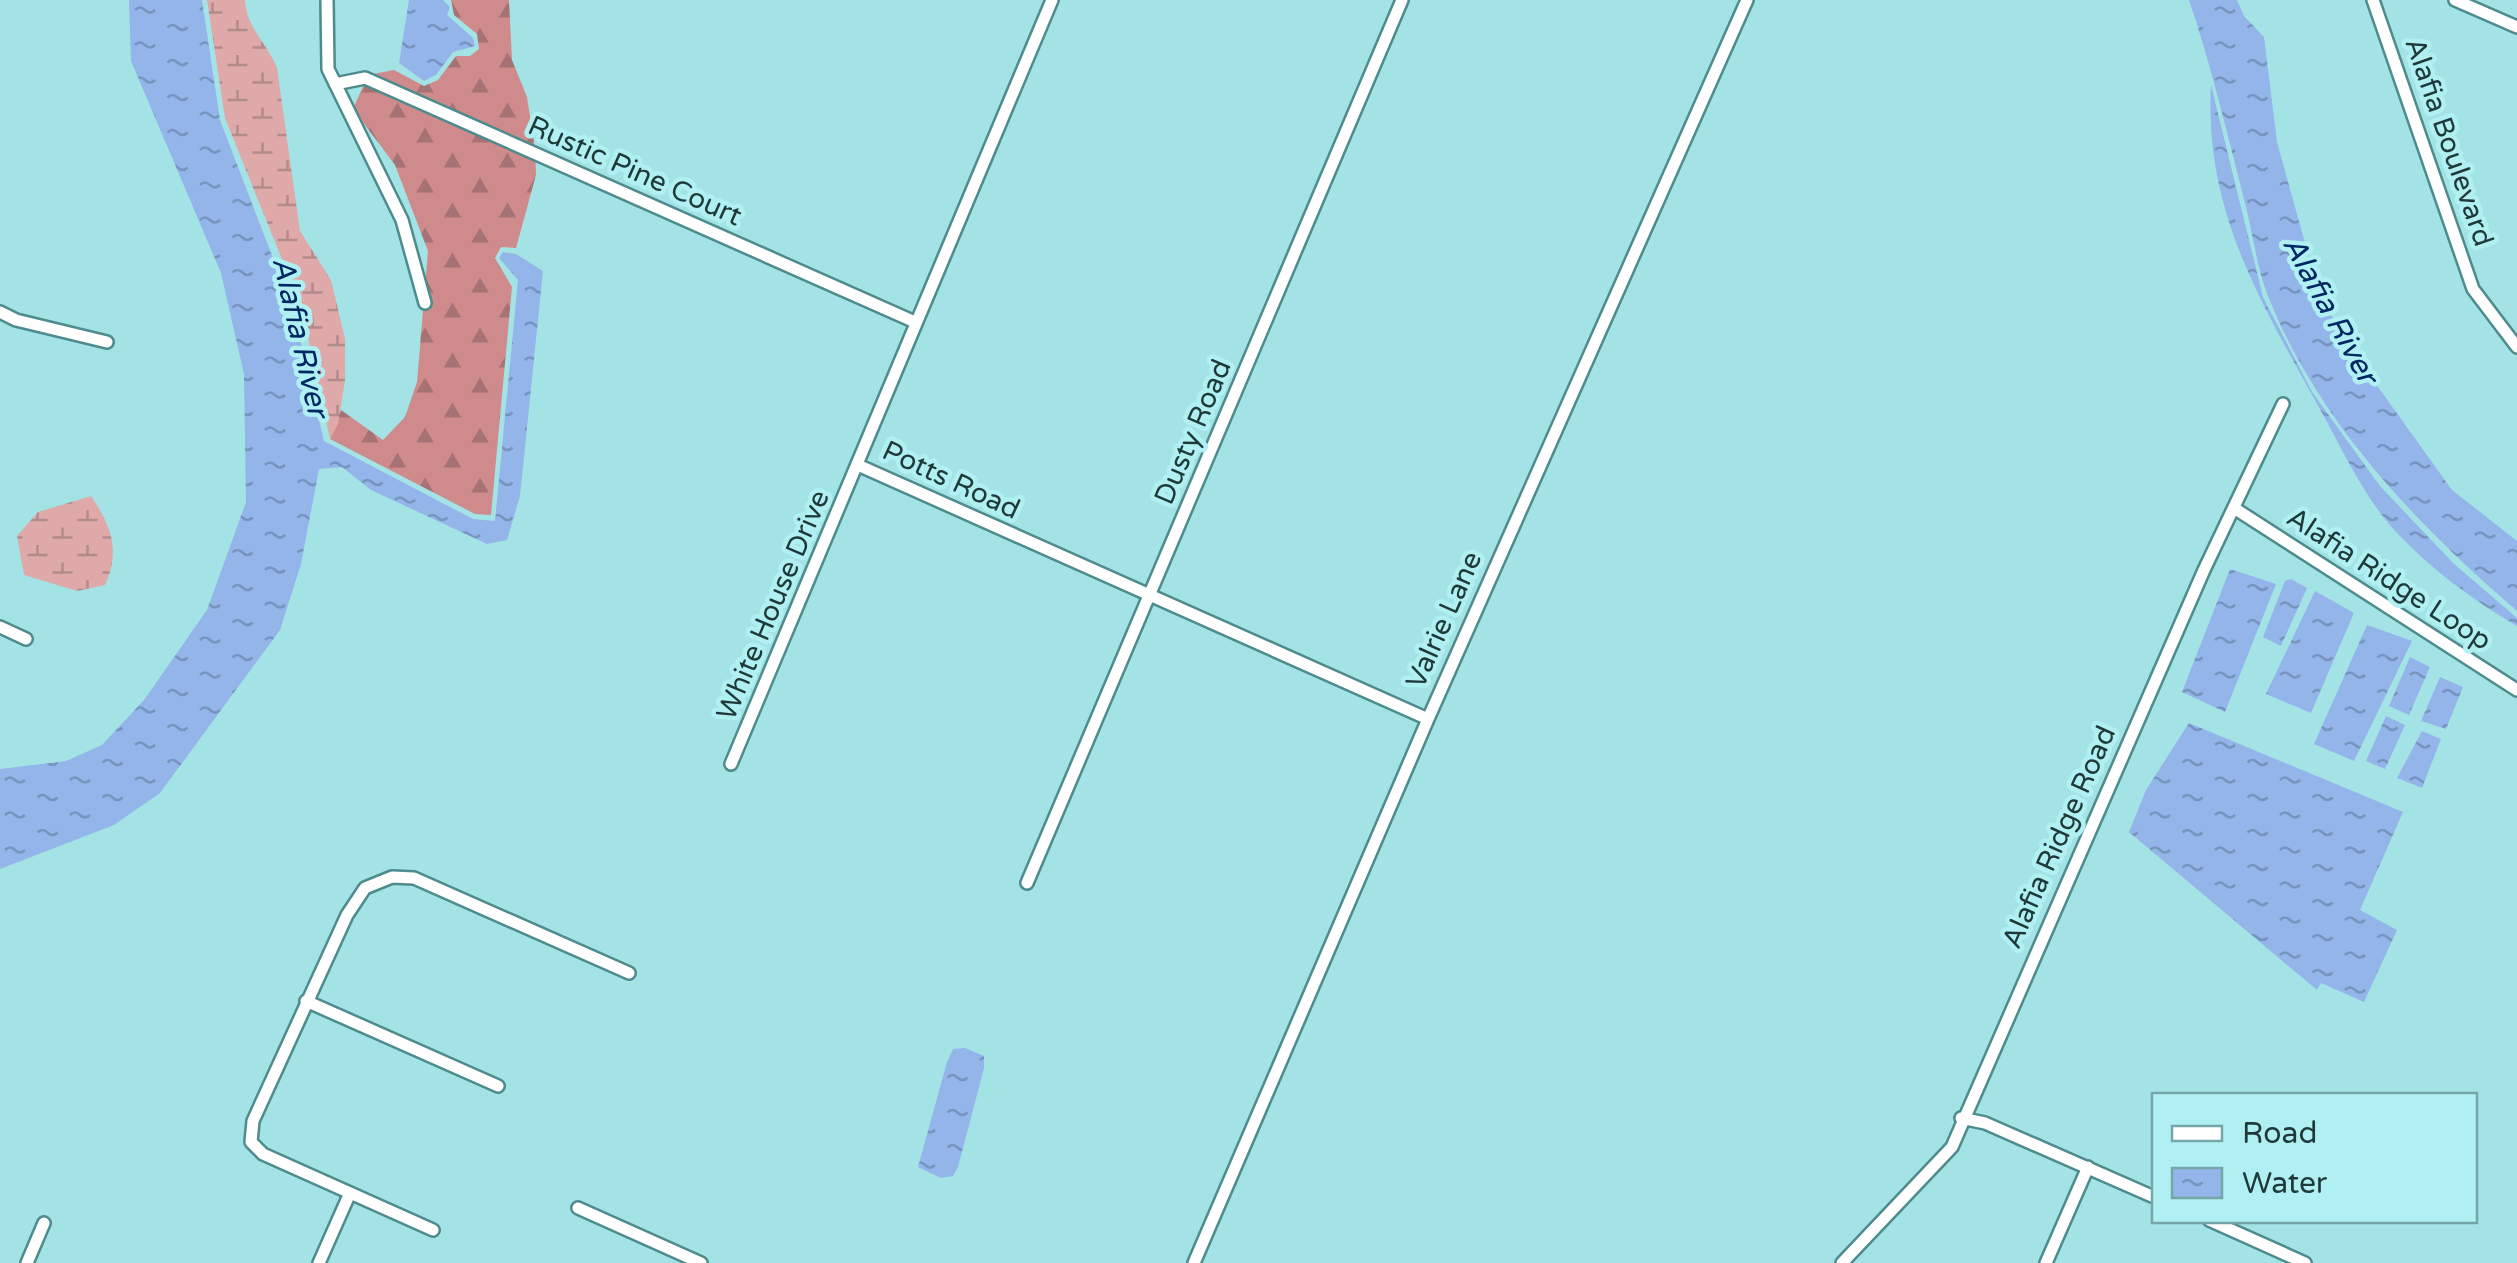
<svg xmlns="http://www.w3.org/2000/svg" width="2517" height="1263" font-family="'Varela Round',sans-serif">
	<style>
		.forest { fill: url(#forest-firs) }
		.wetland { fill: url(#wetland-marsh) }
		.water { fill: url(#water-ripples) }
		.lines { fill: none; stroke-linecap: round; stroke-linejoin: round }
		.minor-casing { stroke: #4d8b8d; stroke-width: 16 }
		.minor { stroke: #fff; stroke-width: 11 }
		.labels { text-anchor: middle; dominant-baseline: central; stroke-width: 9; stroke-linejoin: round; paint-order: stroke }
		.street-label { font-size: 28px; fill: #1f393a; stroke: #b0f0f2 }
		.water-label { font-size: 30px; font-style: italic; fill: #002763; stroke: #b0f0f2 }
	</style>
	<defs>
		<pattern id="forest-firs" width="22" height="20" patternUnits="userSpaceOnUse" patternTransform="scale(2.5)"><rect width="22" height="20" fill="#cf8a8b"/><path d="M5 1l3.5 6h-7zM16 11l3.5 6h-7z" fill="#a77273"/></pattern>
		<pattern id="wetland-marsh" width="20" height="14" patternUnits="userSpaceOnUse" patternTransform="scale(2.5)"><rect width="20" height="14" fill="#dea9a8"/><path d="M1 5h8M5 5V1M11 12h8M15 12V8" fill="none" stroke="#b38b8a"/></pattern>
		<pattern id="water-ripples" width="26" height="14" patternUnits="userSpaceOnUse" patternTransform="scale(2.5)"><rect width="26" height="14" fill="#93b5ea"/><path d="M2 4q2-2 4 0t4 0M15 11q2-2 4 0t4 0" fill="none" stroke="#7794bf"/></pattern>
	</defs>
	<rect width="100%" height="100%" fill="#a3e3e5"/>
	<path class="forest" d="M 451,0 L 509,0 L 512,60 L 527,97 L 535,149 L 536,175 L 516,248 L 501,247 L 495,258 L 512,287 L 491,515 L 475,514 L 330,439 L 341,410 L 383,440 L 405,417 L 417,382 L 428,251 L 395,165 L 353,109 L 368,75 L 394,70 L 424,86 L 438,80 L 456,56 L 470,56 L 479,49 L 477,34 L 454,15 Z"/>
	<path class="wetland" d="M 207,0 L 245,0 C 246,27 267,43 277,68 L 300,231 L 331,280 L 345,339 L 345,380 L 338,424 L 330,439 L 302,309 L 225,118 Z
		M 91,496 C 111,526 121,550 105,585 L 77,591 L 24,575 L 17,536 L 38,512 Z"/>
	<path class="water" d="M 129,0 L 202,0 L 220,120 L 294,313 L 324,441 L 473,519 L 495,521 L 518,280 L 499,258 L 503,252 L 516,254 L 543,271 L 520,496 L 507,540 L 487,544 L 371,490 L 342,467 L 319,469 L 301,564 L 280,630 L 160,793 L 114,825 L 0,869 L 0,769 L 66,761 L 102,745 L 144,700 L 207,610 L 246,502 L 244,374 L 221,273 L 131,61 Z
		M 409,0 L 443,0 L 450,7 L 447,15 L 473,38 L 475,46 L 453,52 L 436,75 L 424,81 L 399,63 Z
		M 2189,0 L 2237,0 L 2244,16 L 2264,37 L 2277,142 L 2318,290 L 2345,341 L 2452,490 L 2517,541 L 2517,611 C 2416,524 2318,422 2268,296 C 2257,268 2253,236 2246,207 C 2228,137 2212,68 2189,0 Z
		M 2211,85 L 2263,297 L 2312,392 L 2380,486 L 2453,563 L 2517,618 L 2517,626 C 2474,601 2431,569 2397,533 C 2364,498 2344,452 2321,411 C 2262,304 2204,212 2211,85 Z
		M 2230,569 L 2276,584 L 2225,712 L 2182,692 Z
		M 2291,579 L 2307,588 L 2281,646 L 2263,637 L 2285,581 Z
		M 2315,591 L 2354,613 L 2311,713 L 2266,694 Z
		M 2367,625 L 2412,641 L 2354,761 L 2314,744 Z
		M 2410,657 L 2430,667 L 2409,715 L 2389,706 Z
		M 2440,677 L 2463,687 L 2446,729 L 2421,721 Z
		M 2386,716 L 2405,725 L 2385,769 L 2366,761 Z
		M 2189,723 L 2403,812 L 2360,910 L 2397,930 L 2364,1002 L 2321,983 L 2317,990 L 2129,832 L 2146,790 Z
		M 2422,731 L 2441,739 L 2422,788 L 2397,778 Z
		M 965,1048 L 984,1056 L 984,1068 L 958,1167 L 953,1176 L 941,1178 L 918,1167 L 947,1062 L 953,1049 Z"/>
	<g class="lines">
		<defs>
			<path id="minor" d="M 327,0 L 328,69 L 402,220 L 425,303
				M 2373,0 L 2473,289 L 2517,347
				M 2455,0 L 2517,27
				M 335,84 L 365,78 L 915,322
				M 0,312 L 16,320 L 107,342
				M 860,466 L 1428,719
				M 2234,508 L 2517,690
				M 0,627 L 26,639
				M 731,764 L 1052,0
				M 1027,883 L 1402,0
				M 306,1001 L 498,1086
				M 1961,1118 L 1985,1123 L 2154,1197
				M 578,1208 L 701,1263
				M 2209,1220 L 2305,1263
				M 433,1230 L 263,1154 L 251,1142 L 253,1121 L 347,915 L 365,888 L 392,877 L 414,878 L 629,973
				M 27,1263 L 44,1223
				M 319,1263 L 350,1193
				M 1194,1263 L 1428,719 L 1747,0
				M 1842,1263 L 1952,1147 L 2204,570 L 2283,404
				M 2046,1263 L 2088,1167"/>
		</defs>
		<use href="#minor" class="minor-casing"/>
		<use href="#minor" class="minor"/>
	</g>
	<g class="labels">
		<g class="street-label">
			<text transform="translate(2449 142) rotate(71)">Alafia Boulevard</text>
			<text transform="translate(635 171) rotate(24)">Rustic Pine Court</text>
			<text transform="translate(1193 432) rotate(-67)">Dusty Road</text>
			<text transform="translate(951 480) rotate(25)">Potts Road</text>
			<text transform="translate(2389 579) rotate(33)">Alafia Ridge Loop</text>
			<text transform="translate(773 605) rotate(-67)">White House Drive</text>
			<text transform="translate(1444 620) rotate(-66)">Valrie Lane</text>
			<text transform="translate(2059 837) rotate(-66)">Alafia Ridge Road</text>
		</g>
		<g class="water-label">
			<text transform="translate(2330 310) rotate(61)">Alafia River</text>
			<text transform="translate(300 337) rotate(77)">Alafia River</text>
		</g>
	</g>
	<rect x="2152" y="1093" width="325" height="130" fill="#b0f0f2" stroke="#76a7a8" stroke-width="2.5"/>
	<rect x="2172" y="1126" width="50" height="15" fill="#ffffff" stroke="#76a7a8" stroke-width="2.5"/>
	<text x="2242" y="1143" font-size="30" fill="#1f393a">Road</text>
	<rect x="2172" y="1168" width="50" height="30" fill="url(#water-ripples)" stroke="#76a7a8" stroke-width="2.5"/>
	<text x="2242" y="1193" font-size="30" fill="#1f393a">Water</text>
</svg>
